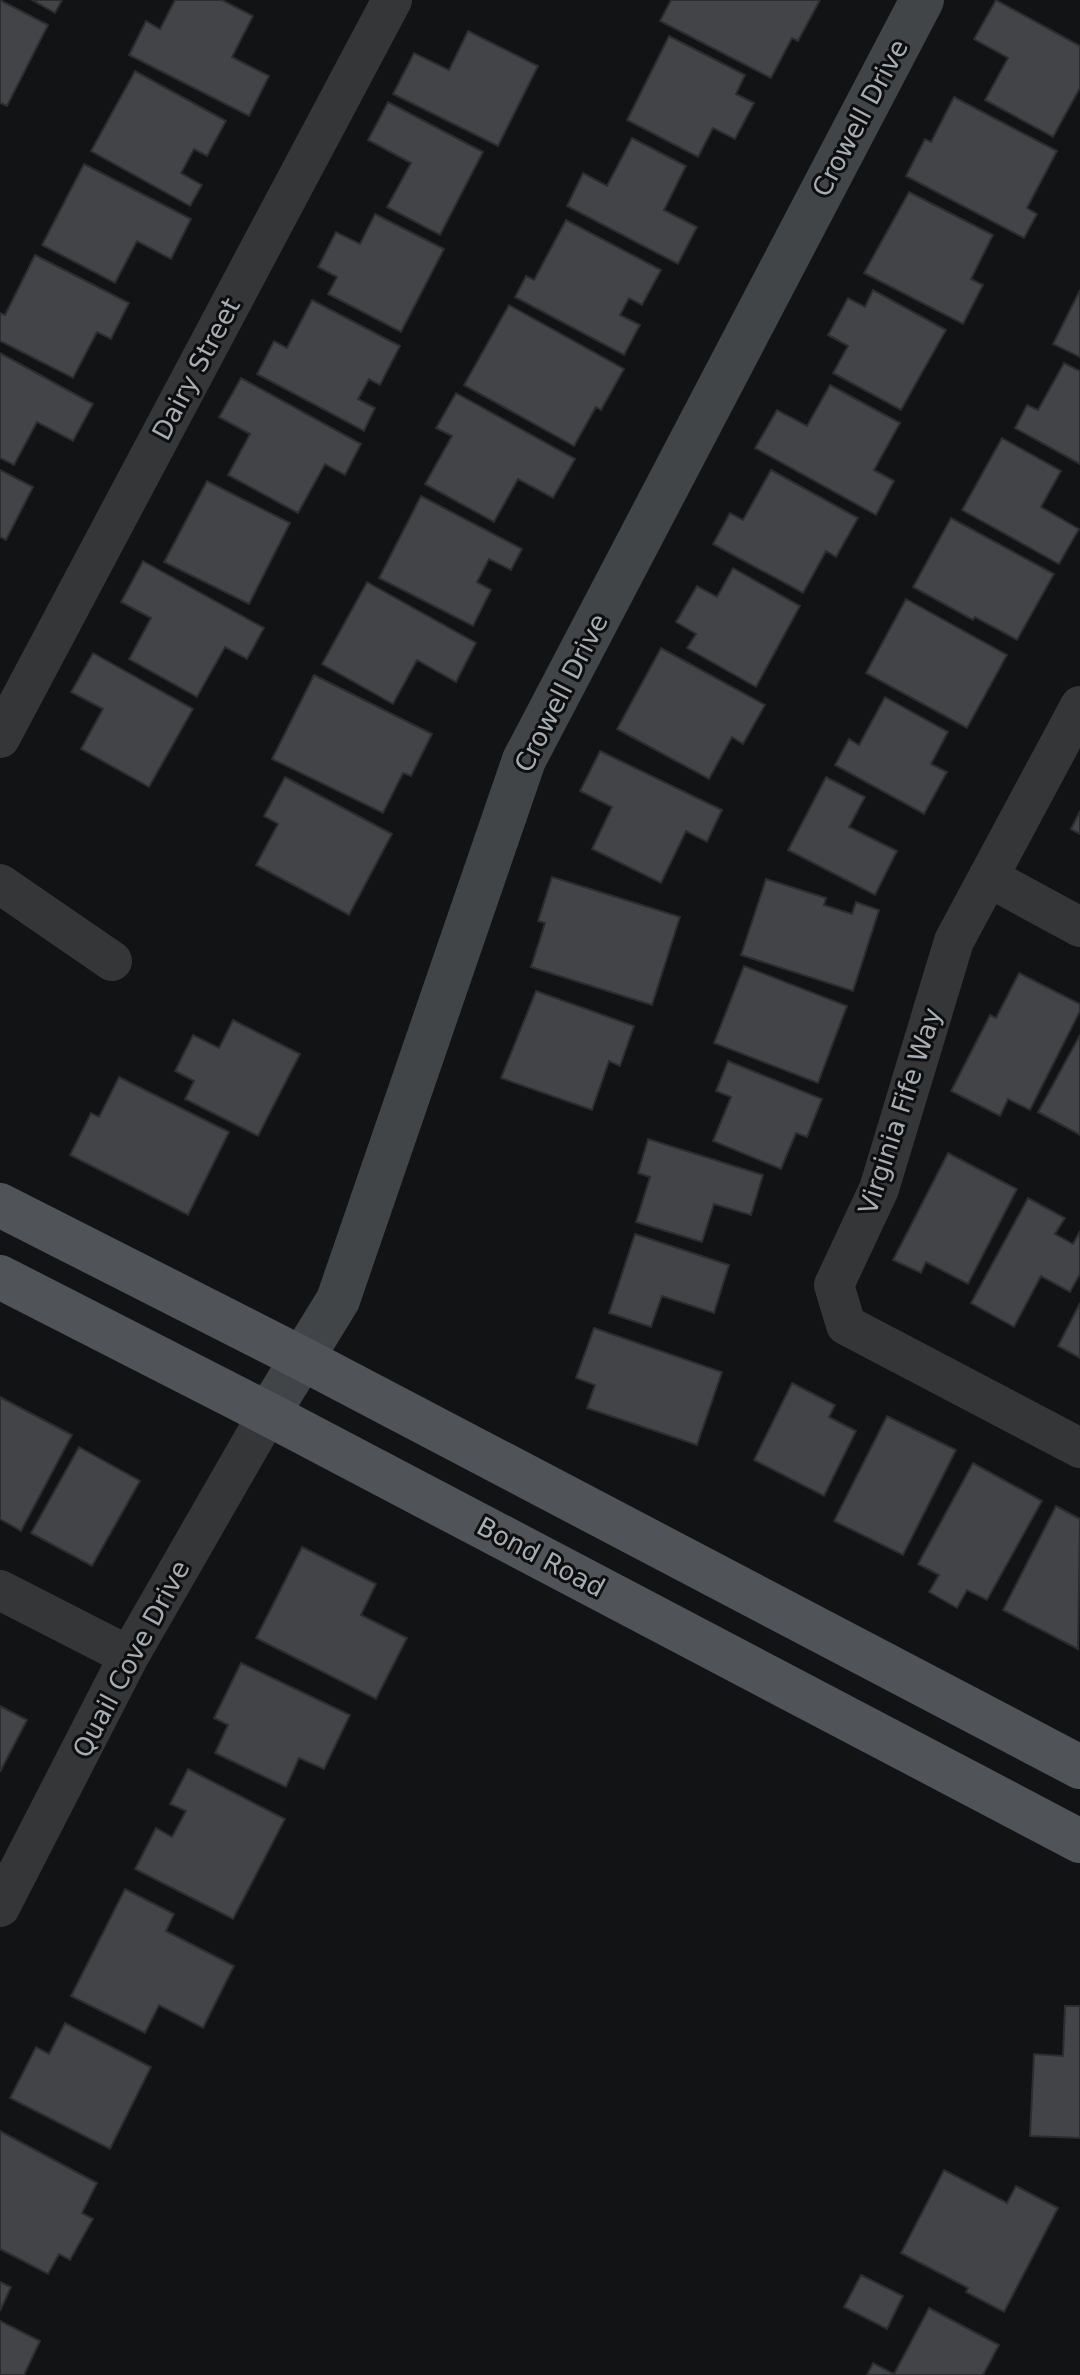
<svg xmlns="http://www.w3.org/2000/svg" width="1080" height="2375" font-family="'DejaVu Sans',sans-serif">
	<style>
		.building { fill: #424447; stroke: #2d2d30; stroke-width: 2 }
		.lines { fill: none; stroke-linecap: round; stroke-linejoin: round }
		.street { stroke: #343638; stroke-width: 40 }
		.secondary { stroke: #424548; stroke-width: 44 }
		.primary { stroke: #505357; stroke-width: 44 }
		.labels { text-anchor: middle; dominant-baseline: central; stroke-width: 6; stroke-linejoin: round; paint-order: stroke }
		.street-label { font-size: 26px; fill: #a6adb3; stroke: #0e0e0f }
	</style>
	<rect width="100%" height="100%" fill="#121314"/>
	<path class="building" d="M 0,0 L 48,25 L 7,106 L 0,103 Z
		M 32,0 L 62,0 L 55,13 Z
		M 175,0 L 222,0 L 253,16 L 232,57 L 269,76 L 249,116 L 129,55 L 146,21 L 160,29 Z
		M 671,0 L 820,0 L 798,41 L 792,38 L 771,78 L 660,21 Z
		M 996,0 L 1080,46 L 1080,88 L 1053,137 L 985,100 L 1008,58 L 974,39 Z
		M 468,31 L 538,66 L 498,146 L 393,94 L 414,53 L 449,70 Z
		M 669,36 L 745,75 L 736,94 L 754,103 L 735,139 L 713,128 L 698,157 L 627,120 Z
		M 135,71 L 226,121 L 207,156 L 194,149 L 181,173 L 202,185 L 190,206 L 91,151 Z
		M 954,97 L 1057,151 L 1027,208 L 1037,214 L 1024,238 L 906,176 L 925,139 L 931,142 Z
		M 388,102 L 483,152 L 440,235 L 387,207 L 411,163 L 368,140 Z
		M 632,138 L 686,166 L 664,210 L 697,227 L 678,264 L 567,206 L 583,173 L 607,186 Z
		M 84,164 L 191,219 L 171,259 L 137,241 L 115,283 L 42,245 Z
		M 909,192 L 993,235 L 971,279 L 983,285 L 963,324 L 864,273 Z
		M 375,214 L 444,249 L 401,332 L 328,294 L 337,277 L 318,267 L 336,232 L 360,244 Z
		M 566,220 L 661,270 L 642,305 L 629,298 L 620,315 L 640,325 L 624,355 L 515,297 L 526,276 L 534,280 Z
		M 35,255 L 129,303 L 111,339 L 97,332 L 73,378 L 0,341 L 0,313 L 5,315 Z
		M 873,290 L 946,330 L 901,410 L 833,373 L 848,346 L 828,335 L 848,298 L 865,307 Z
		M 1080,290 L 1080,357 L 1053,344 Z
		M 312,300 L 400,346 L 380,385 L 369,379 L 358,399 L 375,408 L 364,431 L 257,374 L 274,341 L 287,348 Z
		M 509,305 L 624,369 L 601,410 L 596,407 L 574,446 L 464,385 Z
		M 0,353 L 93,404 L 73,441 L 37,422 L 14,465 L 0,458 Z
		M 1064,363 L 1080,371 L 1080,464 L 1015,428 L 1027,405 L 1038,410 Z
		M 241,378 L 361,444 L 345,475 L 325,464 L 298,513 L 228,475 L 250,434 L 219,417 Z
		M 830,385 L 900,423 L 874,470 L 894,481 L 876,515 L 755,448 L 777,410 L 807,426 Z
		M 456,393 L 575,459 L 553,498 L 518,479 L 494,522 L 425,484 L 452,436 L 436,428 Z
		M 1002,438 L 1061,471 L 1041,507 L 1079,529 L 1059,564 L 962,510 Z
		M 0,470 L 33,487 L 6,540 L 0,537 Z
		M 771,470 L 858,518 L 836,557 L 826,551 L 803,593 L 713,544 L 730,513 L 743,520 Z
		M 207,481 L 290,523 L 249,604 L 164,562 Z
		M 421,496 L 522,549 L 511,570 L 489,559 L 477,582 L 491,590 L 473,626 L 379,578 Z
		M 951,518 L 1054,574 L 1017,640 L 975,617 L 973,620 L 913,587 Z
		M 143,561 L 264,628 L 247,659 L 225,647 L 197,697 L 129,659 L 151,618 L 121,602 Z
		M 733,568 L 800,606 L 756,687 L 687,648 L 696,634 L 676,622 L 697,586 L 717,597 Z
		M 367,582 L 476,643 L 456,682 L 417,660 L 393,704 L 322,664 Z
		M 906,599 L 1007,655 L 967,728 L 866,673 Z
		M 661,648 L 765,705 L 743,744 L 732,737 L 709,779 L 617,729 Z
		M 93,653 L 193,709 L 149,787 L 81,749 L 103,709 L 71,692 Z
		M 314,675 L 432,734 L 411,776 L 403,773 L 383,813 L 272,759 Z
		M 885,697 L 948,732 L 931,764 L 947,772 L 924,814 L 835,765 L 849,739 L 859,745 Z
		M 600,751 L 722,810 L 707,842 L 686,831 L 661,883 L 592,849 L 612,807 L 580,791 Z
		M 285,777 L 392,834 L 349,915 L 256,865 L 278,824 L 264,816 Z
		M 826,777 L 865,797 L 849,827 L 897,851 L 875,895 L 788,850 Z
		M 1080,811 L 1080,834 L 1071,829 Z
		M 552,877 L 680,917 L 652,1005 L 531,967 L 545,923 L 538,921 Z
		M 766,879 L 826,898 L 824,905 L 852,914 L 856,902 L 879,910 L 853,991 L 741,955 Z
		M 744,966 L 847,1006 L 818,1083 L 714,1043 Z
		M 1019,973 L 1080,1004 L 1080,1011 L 1030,1110 L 1008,1099 L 1000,1116 L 951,1091 L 990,1015 L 996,1018 Z
		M 536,991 L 634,1026 L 620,1066 L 609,1061 L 592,1110 L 501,1078 Z
		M 233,1020 L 300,1054 L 258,1136 L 185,1099 L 194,1081 L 175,1071 L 193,1035 L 219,1048 Z
		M 1080,1035 L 1080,1135 L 1038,1112 Z
		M 728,1061 L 822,1099 L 807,1137 L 796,1133 L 781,1169 L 713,1141 L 731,1097 L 716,1091 Z
		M 119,1077 L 229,1132 L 188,1215 L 70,1155 L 91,1113 L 99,1117 Z
		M 648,1139 L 763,1175 L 751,1215 L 714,1204 L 702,1242 L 636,1222 L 650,1177 L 638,1173 Z
		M 948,1153 L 1017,1189 L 968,1284 L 926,1262 L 921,1273 L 893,1260 Z
		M 1028,1198 L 1065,1218 L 1055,1234 L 1073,1244 L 1080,1231 L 1080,1274 L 1070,1292 L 1041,1276 L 1014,1327 L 971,1303 Z
		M 635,1234 L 729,1265 L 714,1313 L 662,1296 L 651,1327 L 609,1313 Z
		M 1080,1303 L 1080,1358 L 1058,1346 Z
		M 594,1328 L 722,1372 L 697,1445 L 587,1408 L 595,1385 L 576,1378 Z
		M 792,1383 L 835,1405 L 829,1417 L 856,1431 L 824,1496 L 754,1460 Z
		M 0,1397 L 72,1435 L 21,1531 L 0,1519 Z
		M 887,1416 L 956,1450 L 903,1555 L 834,1521 Z
		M 79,1447 L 140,1481 L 92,1566 L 31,1533 Z
		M 973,1463 L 1042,1501 L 987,1600 L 967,1590 L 957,1608 L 929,1592 L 939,1575 L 918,1564 Z
		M 1056,1506 L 1080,1519 L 1078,1649 L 1003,1610 Z
		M 302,1547 L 376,1584 L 361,1615 L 407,1638 L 376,1699 L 256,1638 Z
		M 241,1663 L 350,1715 L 324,1769 L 299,1758 L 286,1787 L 215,1753 L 228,1725 L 214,1718 Z
		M 0,1706 L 27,1720 L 0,1772 Z
		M 188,1769 L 285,1819 L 233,1919 L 135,1869 L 156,1828 L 172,1837 L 186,1811 L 170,1804 Z
		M 125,1889 L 174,1914 L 166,1931 L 234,1966 L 203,2028 L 159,2005 L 145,2033 L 71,1996 Z
		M 1065,2006 L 1080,2006 L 1080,2138 L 1030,2136 L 1034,2054 L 1063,2056 Z
		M 65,2023 L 151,2067 L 110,2149 L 10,2098 L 36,2047 L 49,2054 Z
		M 0,2131 L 97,2183 L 82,2213 L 93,2219 L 70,2260 L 59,2254 L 48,2274 L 0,2249 Z
		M 944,2170 L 1007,2203 L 1016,2186 L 1058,2208 L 1004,2312 L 966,2292 L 968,2288 L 901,2253 Z
		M 861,2275 L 903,2296 L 887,2329 L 844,2307 Z
		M 0,2282 L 11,2287 L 0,2311 Z
		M 929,2308 L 999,2345 L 983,2375 L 867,2375 L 873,2363 L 894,2374 Z
		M 0,2321 L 40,2341 L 24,2375 L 0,2375 Z"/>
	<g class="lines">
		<path class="street" d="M 1080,706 L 954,941 L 879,1189 L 834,1285 L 846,1325 L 1080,1448
			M 0,738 L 392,0
			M 988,877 L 1080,927
			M 0,884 L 112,961
			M 0,1590 L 129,1656
			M 0,1907 L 129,1656 L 268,1414"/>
		<path class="secondary" d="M 268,1414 L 338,1300 L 524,760 L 922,0"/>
		<path class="primary" d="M 0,1205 L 301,1358 L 1080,1767
			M 0,1277 L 268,1414 L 1080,1841"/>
	</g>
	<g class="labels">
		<g class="street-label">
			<text transform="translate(860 118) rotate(-62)">Crowell Drive</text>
			<text transform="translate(196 369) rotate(-62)">Dairy Street</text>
			<text transform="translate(561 693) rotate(-63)">Crowell Drive</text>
			<text transform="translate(900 1111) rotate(-72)">Virginia Fife Way</text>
			<text transform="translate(541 1557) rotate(28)">Bond Road</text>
			<text transform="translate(131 1659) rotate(-62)">Quail Cove Drive</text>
		</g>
	</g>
</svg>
